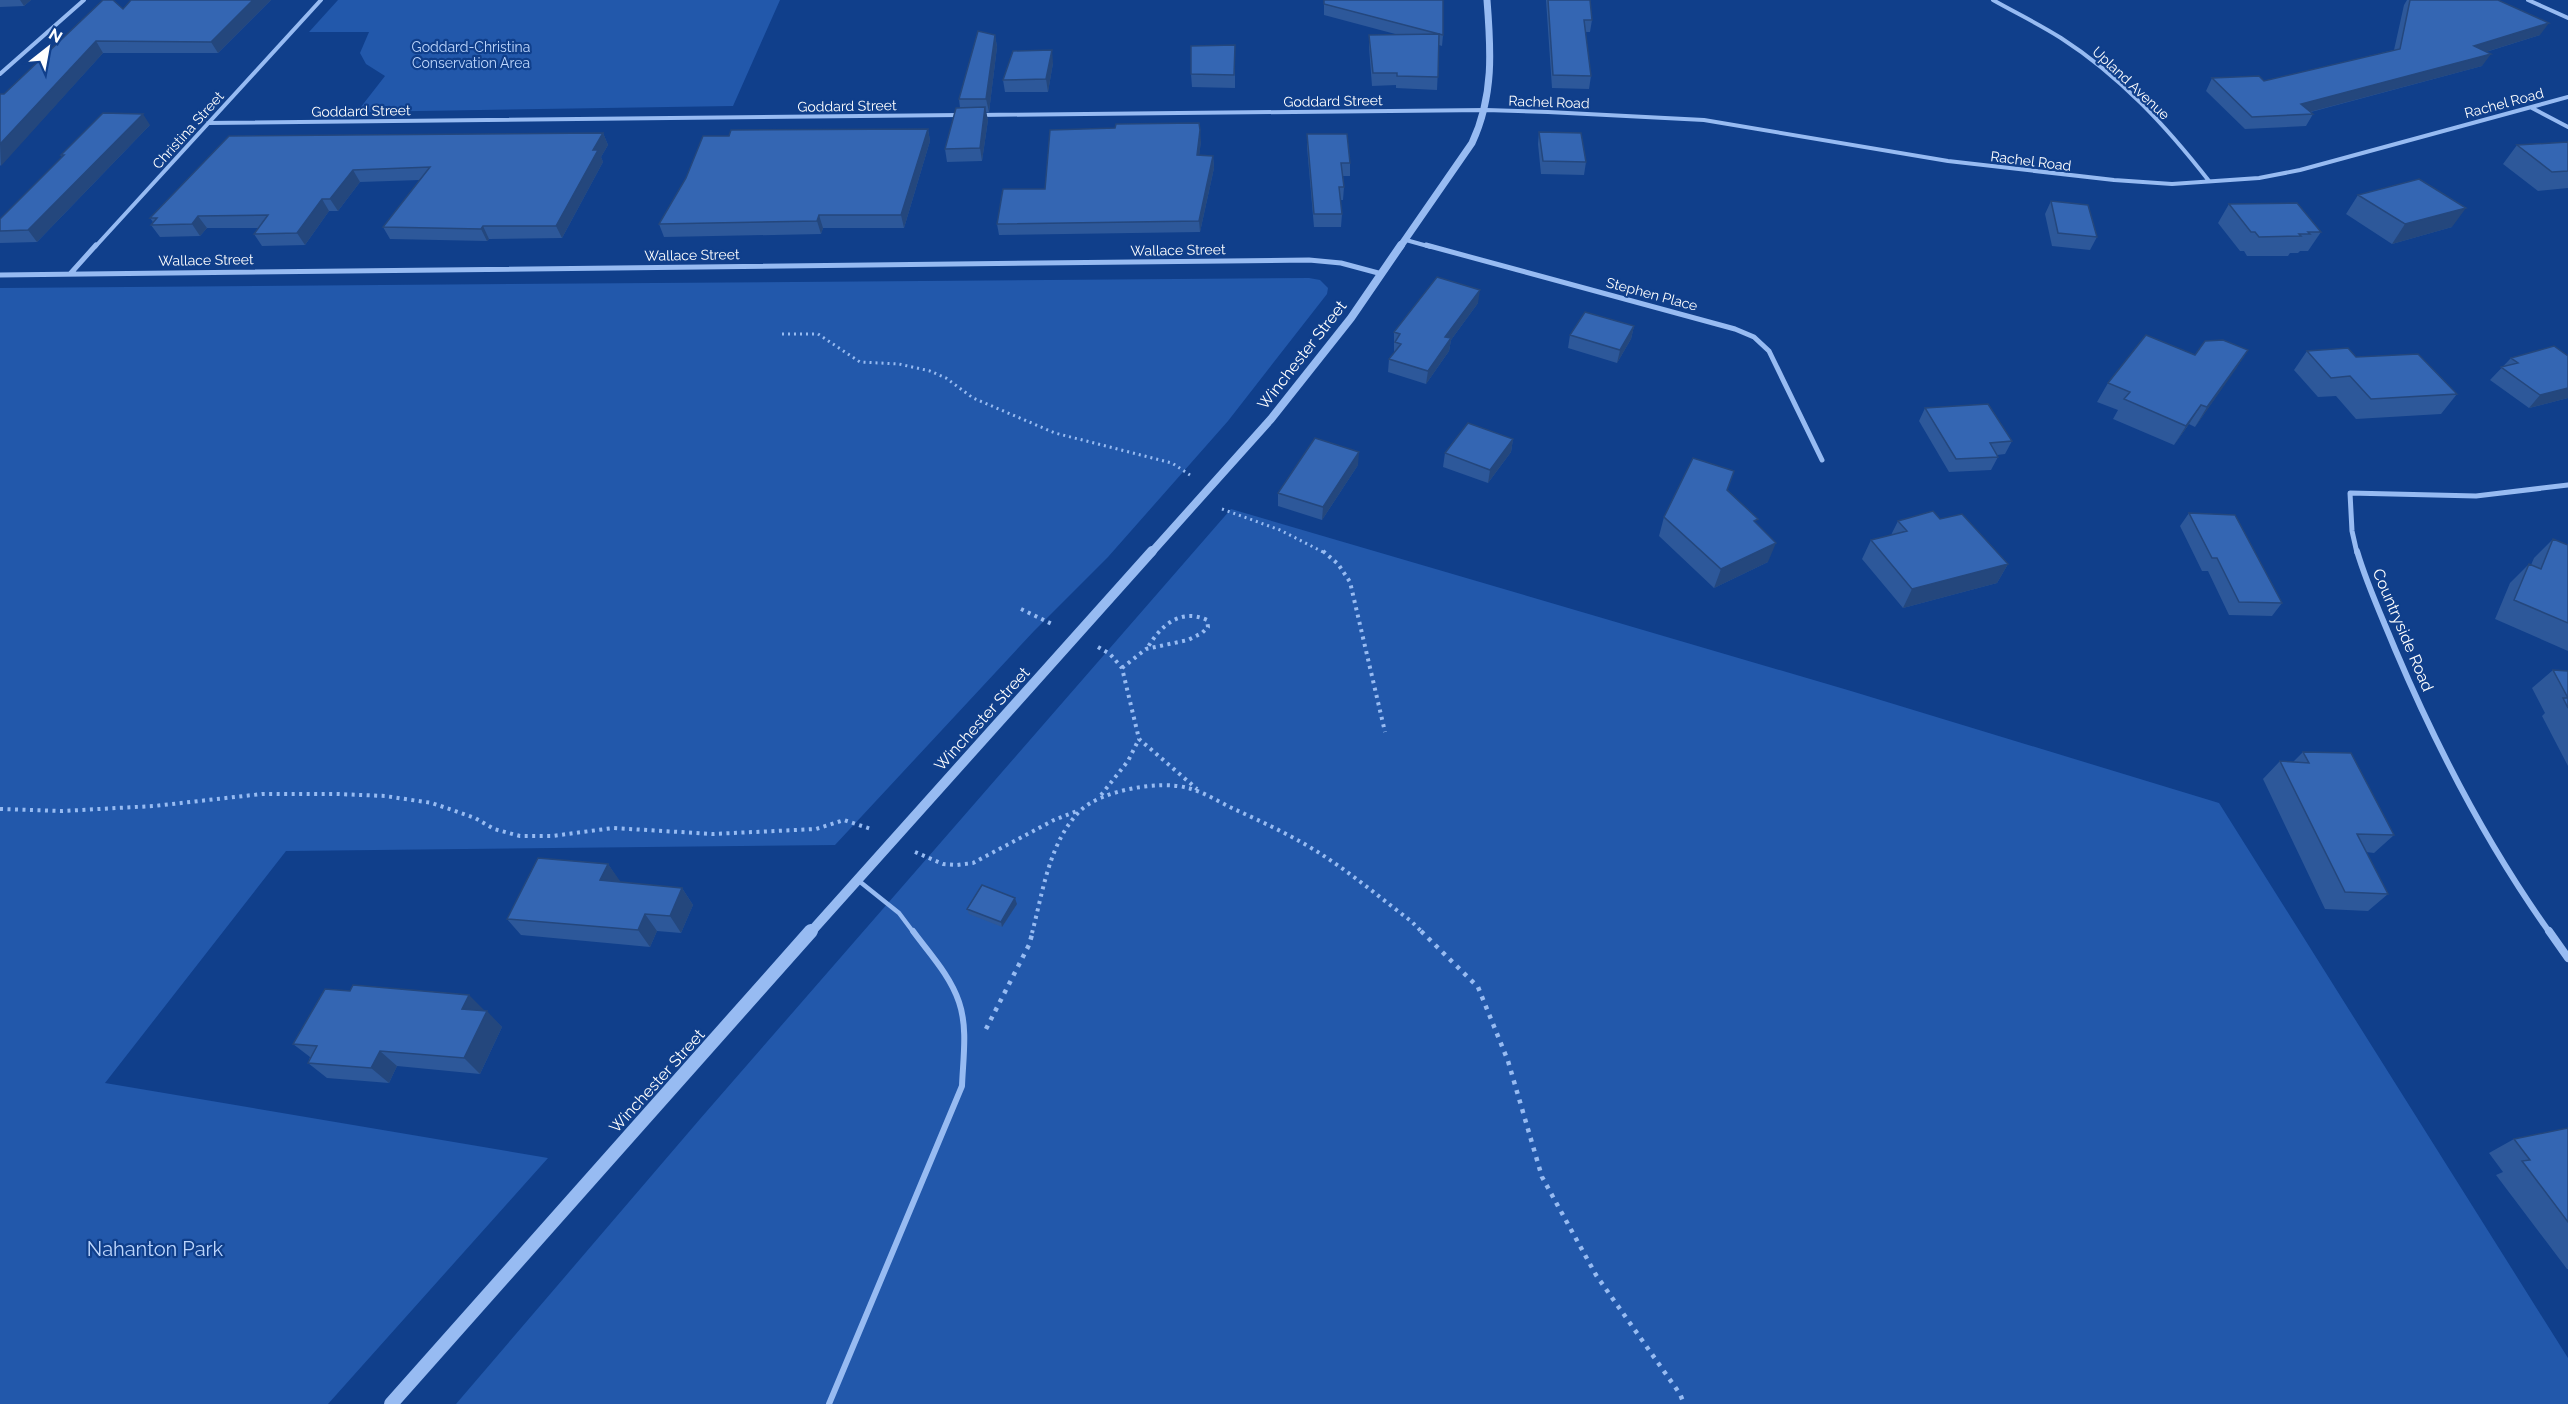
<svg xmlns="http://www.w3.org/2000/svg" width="2568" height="1404" font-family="Raleway,sans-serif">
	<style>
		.green { fill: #2258ab }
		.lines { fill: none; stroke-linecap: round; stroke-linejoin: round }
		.path-far2 { stroke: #97bbf2; stroke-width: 3; stroke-dasharray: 2 4; stroke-linecap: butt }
		.path-far1 { stroke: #97bbf2; stroke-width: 4; stroke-dasharray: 3 4.5; stroke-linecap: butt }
		.path { stroke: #97bbf2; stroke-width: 4.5; stroke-dasharray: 4 6; stroke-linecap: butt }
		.service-far1 { stroke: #97bbf2; stroke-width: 4.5 }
		.service { stroke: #97bbf2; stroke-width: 6 }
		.minor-far3 { stroke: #97bbf2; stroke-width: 4 }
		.minor-far2 { stroke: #97bbf2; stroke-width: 5 }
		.minor-far1 { stroke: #97bbf2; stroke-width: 6 }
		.minor { stroke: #97bbf2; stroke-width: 8 }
		.tertiary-far3 { stroke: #97bbf2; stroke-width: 7 }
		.tertiary-far2 { stroke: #97bbf2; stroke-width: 8 }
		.tertiary-far1 { stroke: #97bbf2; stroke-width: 10 }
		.tertiary { stroke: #97bbf2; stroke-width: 14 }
		.wall { fill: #2d589a }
		.shaded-wall { fill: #24477d }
		.building { fill: #3466b3; stroke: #24477d; stroke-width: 1.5 }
		.labels { text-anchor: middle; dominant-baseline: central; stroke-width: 4.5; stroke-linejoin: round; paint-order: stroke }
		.far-park-label { font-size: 14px; fill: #bed7fd; stroke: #103f8b }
		.far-street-label { font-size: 14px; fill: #fff; stroke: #103f8b }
		.street-label { font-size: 16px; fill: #fff; stroke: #103f8b }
		.near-park-label { font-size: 20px; fill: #bed7fd; stroke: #103f8b }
	</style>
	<rect width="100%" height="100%" fill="#103f8b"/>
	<path class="green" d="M 338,0 L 780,0 L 733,106 L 357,112 L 385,76 L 366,64 L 360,53 L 369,32 L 309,32 Z
		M 1309,278 L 1320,280 L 1328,288 L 1327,294 L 1228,421 L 1108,557 L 1034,631 L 835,845 L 286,851 L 105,1083 L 548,1158 L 328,1404 L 0,1404 L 0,288 Z
		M 1231,509 L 1851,691 L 2219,803 L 2568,1358 L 2568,1404 L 456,1404 L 700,1119 Z"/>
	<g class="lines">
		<path class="path-far2" d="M 782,334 L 818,334 L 860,362 L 899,364 L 930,371 L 946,378 L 973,398 L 1055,433 L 1172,463 L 1190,475
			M 1222,509 L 1280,530 L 1325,553"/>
		<path class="path-far1" d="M 1323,551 L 1338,564 L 1350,582 L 1385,732
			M 1021,609 L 1054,625
			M 1098,647 L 1110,654 L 1122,668 L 1139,739 L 1197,789
			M 1122,668 L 1146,649 L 1188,640 L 1202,633 L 1208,627 L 1207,620 C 1181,608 1161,625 1148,647
			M 1101,795 L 1128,761 L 1139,739
			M 0,809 L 62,811 L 154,806 L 262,794 L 338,794 L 385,796 L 432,803 L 475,818 L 494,829 L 520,836 L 552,836 L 613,828 L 713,834 L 816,829 L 844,820 L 871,829
			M 915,852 L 943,864 L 957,865 L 973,863 L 1054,820 L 1077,811
			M 1032,933 C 1043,892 1049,842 1080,811 C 1101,790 1160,780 1188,788 C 1204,792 1219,802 1234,809 C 1265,823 1299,839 1327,858 C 1356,877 1383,900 1411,921 L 1423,933"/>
		<path class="path" d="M 1421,931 L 1478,987 L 1508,1061 L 1542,1177 L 1596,1275 L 1680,1394 L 1684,1404
			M 986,1029 L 1029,945 L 1033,931"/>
		<path class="service-far1" d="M 859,881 L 899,913 L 914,933"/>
		<path class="service" d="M 829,1404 L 962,1086 C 963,1059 968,1028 959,1002 C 950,975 929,953 913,931"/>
		<path class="minor-far3" d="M 1993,0 C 2016,13 2039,24 2061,38 C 2120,76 2166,126 2209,181
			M 2528,0 L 2568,18
			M 0,74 L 84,0
			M 2532,108 L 2568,127
			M 979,115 L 1486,110 L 1548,112 L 1704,120 L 1948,161 L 2114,180 L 2172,184 L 2259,178 L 2300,170 L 2568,97
			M 208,123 L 960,115
			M 1406,240 L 1431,247
			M 95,247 L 321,0"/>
		<path class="minor-far2" d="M 1426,245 L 1735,329 L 1754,337 L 1769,351 L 1822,460
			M 70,274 L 96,245
			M 0,275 L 1309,260 L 1341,263 L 1382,274
			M 2357,553 L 2352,531 L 2350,493 L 2476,496 L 2568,485"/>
		<path class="minor-far1" d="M 2357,551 C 2367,585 2382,617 2395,649 C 2437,748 2487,845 2550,933"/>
		<path class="minor" d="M 2549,931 L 2568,958"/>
		<path class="tertiary-far3" d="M 1400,247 L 1472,143 C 1494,96 1491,50 1487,0"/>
		<path class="tertiary-far2" d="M 1151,553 L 1271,419 L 1351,318 L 1401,245"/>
		<path class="tertiary-far1" d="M 810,933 L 1152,551"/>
		<path class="tertiary" d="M 391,1404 L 811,931"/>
	</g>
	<path class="wall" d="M 0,0 L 31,0 L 24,6 L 0,7 Z
		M 271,0 L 218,53 L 103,53 L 0,166 L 0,94 L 4,94 L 123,9 Z
		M 1546,0 L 1590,0 L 1592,20 L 1590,32 L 1585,32 L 1591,76 L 1589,89 L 1552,88 Z
		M 2407,0 L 2498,0 L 2540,35 L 2486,52 L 2482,66 L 2311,112 L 2313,114 L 2306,126 L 2245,129 L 2206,91 L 2212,78 L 2264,81 L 2394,50 L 2404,5 Z
		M 1324,4 L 1443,35 L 1442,46 L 1439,45 L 1437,90 L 1396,88 L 1396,85 L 1372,86 L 1369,47 L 1369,35 L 1399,35 L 1324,15 Z
		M 995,35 L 997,47 L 989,112 L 986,112 L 988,120 L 982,161 L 947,162 L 945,149 L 960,108 L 959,99 Z
		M 1235,45 L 1235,88 L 1192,87 L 1191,74 Z
		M 1053,63 L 1048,92 L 1005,92 L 1003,80 Z
		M 150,125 L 37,242 L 0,243 L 0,219 L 62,157 L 61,155 Z
		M 928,129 L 930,141 L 904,228 L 823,228 L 821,234 L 664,237 L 659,224 Z
		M 1539,132 L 1586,162 L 1584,175 L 1541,174 L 1538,144 Z
		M 603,133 L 608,145 L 601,157 L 603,162 L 562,238 L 489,239 L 487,241 L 390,239 L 383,227 L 420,180 L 360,182 L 338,211 L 329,211 L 305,245 L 262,246 L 254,234 L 259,228 L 207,228 L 200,236 L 160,237 L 151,225 L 153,222 L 150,218 L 229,136 Z
		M 1307,134 L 1350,163 L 1350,176 L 1343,176 L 1344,187 L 1343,200 L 1340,200 L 1342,214 L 1341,227 L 1314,227 L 1307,147 Z
		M 1201,141 L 1199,155 L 1213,156 L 1214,168 L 1200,232 L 999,235 L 997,224 L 1045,189 Z
		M 2568,142 L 2568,188 L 2538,191 L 2503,164 L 2517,145 Z
		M 2358,195 L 2452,227 L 2392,244 L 2346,214 Z
		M 2051,201 L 2097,237 L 2090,250 L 2052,246 L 2045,214 Z
		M 2229,204 L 2321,232 L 2308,251 L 2300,251 L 2298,253 L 2290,253 L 2288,256 L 2247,256 L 2244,251 L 2240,251 L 2218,223 Z
		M 1478,303 L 1451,340 L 1449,351 L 1426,384 L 1388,372 L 1389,359 L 1394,353 L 1394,332 Z
		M 1634,326 L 1631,339 L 1617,363 L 1568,348 L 1570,335 Z
		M 2248,350 L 2195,427 L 2189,424 L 2174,445 L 2113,419 L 2118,410 L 2097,402 L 2108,383 L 2195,355 Z
		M 2307,351 L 2356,357 L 2457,394 L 2441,414 L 2356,419 L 2336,396 L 2318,397 L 2294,370 Z
		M 2511,358 L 2568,398 L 2529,408 L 2490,380 Z
		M 1925,408 L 2012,441 L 2005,454 L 1997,455 L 1998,457 L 1991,470 L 1949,472 L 1919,421 Z
		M 1513,439 L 1511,452 L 1488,483 L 1443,467 L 1445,453 Z
		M 1358,465 L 1322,520 L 1278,506 L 1278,493 Z
		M 1728,490 L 1756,524 L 1768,562 L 1714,588 L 1659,536 L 1664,517 Z
		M 2189,513 L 2282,603 L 2272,616 L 2229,615 L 2208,571 L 2202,571 L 2180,526 Z
		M 1940,519 L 2008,564 L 1997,583 L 1903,608 L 1862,559 L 1871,540 L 1891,535 L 1898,521 Z
		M 2553,539 L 2568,545 L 2568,651 L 2495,619 L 2510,583 L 2529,564 L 2531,565 L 2534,558 Z
		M 2553,670 L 2568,671 L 2568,766 L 2542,716 L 2545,713 L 2532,688 Z
		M 2303,752 L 2394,835 L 2374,853 L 2366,852 L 2388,894 L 2368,911 L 2325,909 L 2263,779 L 2280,761 L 2293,762 Z
		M 608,864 L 620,882 L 682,888 L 693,905 L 681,933 L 657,931 L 650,947 L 521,935 L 507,919 Z
		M 1017,904 L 1002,927 L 969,914 L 967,909 Z
		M 485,1011 L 502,1027 L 480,1074 L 397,1066 L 389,1083 L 327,1078 L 308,1063 L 310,1057 L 293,1044 Z
		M 2568,1128 L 2568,1269 L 2567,1269 L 2496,1175 L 2503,1172 L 2489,1153 L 2514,1139 Z"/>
	<path class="shaded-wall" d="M 20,0 L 31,0 L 24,6 Z
		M 253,0 L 271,0 L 218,53 L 211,42 Z
		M 2549,23 L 2540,35 L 2466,58 L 2474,46 Z
		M 995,35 L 997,47 L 989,112 L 986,99 Z
		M 96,41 L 103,53 L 1,166 L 0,144 Z
		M 1052,50 L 1053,63 L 1048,92 L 1046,79 Z
		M 2491,54 L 2482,66 L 2302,114 L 2301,104 Z
		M 985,107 L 988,120 L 982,161 L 980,148 Z
		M 143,114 L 150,125 L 37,242 L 28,230 Z
		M 928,129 L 930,141 L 904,228 L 901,215 Z
		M 1200,130 L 1201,141 L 1198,167 L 1197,155 Z
		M 603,133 L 608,145 L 601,157 L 603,162 L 562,238 L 556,226 L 593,150 Z
		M 1213,156 L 1214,168 L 1200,232 L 1199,221 Z
		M 353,170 L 360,182 L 338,211 L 330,199 Z
		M 322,199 L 329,211 L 305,245 L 297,233 Z
		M 2466,208 L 2452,227 L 2392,244 L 2405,224 Z
		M 819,215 L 823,228 L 821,234 L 817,221 Z
		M 198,216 L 207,228 L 200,236 L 192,224 Z
		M 483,226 L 489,239 L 487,241 L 481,229 Z
		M 1480,290 L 1478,303 L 1451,340 L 1449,351 L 1426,384 L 1428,371 L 1445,337 Z
		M 1634,326 L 1631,339 L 1617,363 L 1620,350 Z
		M 2248,350 L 2236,369 L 2195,427 L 2207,407 Z
		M 2568,388 L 2568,398 L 2529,408 L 2540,395 Z
		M 2201,405 L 2189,424 L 2174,445 L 2186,426 Z
		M 1513,439 L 1511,452 L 1488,483 L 1490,470 Z
		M 1359,452 L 1358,465 L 1322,520 L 1323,507 Z
		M 1776,543 L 1768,562 L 1714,588 L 1721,569 Z
		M 2008,564 L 1997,583 L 1903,608 L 1912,589 Z
		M 608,864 L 620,881 L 613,897 L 600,880 Z
		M 682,888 L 693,905 L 681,933 L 670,916 Z
		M 1015,898 L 1017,904 L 1002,927 L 1001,922 Z
		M 645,914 L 657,931 L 650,947 L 638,930 Z
		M 469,995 L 485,1011 L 462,1009 Z
		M 487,1011 L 502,1027 L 480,1074 L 464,1058 Z
		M 380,1051 L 397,1066 L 389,1083 L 371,1068 Z"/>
	<path class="building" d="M 103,0 L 113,0 L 123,9 L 131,0 L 253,0 L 211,42 L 96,41 L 0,144 L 0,94 L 4,94 Z
		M 1324,0 L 1443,0 L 1443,35 L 1324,4 Z
		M 1548,0 L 1590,0 L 1592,20 L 1584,20 L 1591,76 L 1553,75 Z
		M 2410,0 L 2498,0 L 2549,23 L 2474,46 L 2491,54 L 2301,104 L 2313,114 L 2252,117 L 2212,78 L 2259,76 L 2264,81 L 2400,49 Z
		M 978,31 L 995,35 L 986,99 L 959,99 Z
		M 1439,34 L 1438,77 L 1397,76 L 1397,73 L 1373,73 L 1369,35 Z
		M 1235,45 L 1234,75 L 1191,74 L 1191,46 Z
		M 1052,50 L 1046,79 L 1003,80 L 1013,51 Z
		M 985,107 L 980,148 L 945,149 L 956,108 Z
		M 103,113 L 143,114 L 28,230 L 0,231 L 0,219 L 64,155 L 61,155 Z
		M 1199,123 L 1200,130 L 1197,155 L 1213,156 L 1199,221 L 997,224 L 1003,189 L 1045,189 L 1050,130 L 1115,128 L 1116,124 Z
		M 928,129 L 901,215 L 819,215 L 817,221 L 659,224 L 686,178 L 703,136 L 729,136 L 731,130 Z
		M 1539,132 L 1581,133 L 1586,162 L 1543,161 Z
		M 603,133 L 593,150 L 598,150 L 556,226 L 483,226 L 481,229 L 383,227 L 430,167 L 353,170 L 330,199 L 322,199 L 297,233 L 254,234 L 268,215 L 198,216 L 192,224 L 151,225 L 157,218 L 150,218 L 229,136 Z
		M 1307,134 L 1347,134 L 1350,163 L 1341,163 L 1344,187 L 1339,187 L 1342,214 L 1314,214 Z
		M 2568,142 L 2568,171 L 2552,172 L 2517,145 Z
		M 2419,179 L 2466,208 L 2405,224 L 2358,195 Z
		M 2051,201 L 2088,205 L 2097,237 L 2058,233 Z
		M 2297,203 L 2321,232 L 2308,232 L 2310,234 L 2299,234 L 2301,236 L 2259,237 L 2255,232 L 2251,232 L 2229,204 Z
		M 1437,277 L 1480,290 L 1445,337 L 1451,338 L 1428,371 L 1389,359 L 1401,344 L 1395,342 L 1400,334 L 1394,332 Z
		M 1585,312 L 1634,326 L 1620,350 L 1570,335 Z
		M 2146,335 L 2195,355 L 2205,341 L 2223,340 L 2248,350 L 2207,407 L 2201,405 L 2186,426 L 2124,399 L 2130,392 L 2108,383 Z
		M 2554,346 L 2568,356 L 2568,388 L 2540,395 L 2501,367 L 2518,363 L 2511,358 Z
		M 2348,348 L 2356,357 L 2418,354 L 2457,394 L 2371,399 L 2350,376 L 2331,378 L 2307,351 Z
		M 1988,404 L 2012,441 L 1990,443 L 1998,457 L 1956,459 L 1925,408 Z
		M 1468,423 L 1513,439 L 1490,470 L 1445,453 Z
		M 1315,438 L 1359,452 L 1323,507 L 1278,493 Z
		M 1693,458 L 1734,471 L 1727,490 L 1758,519 L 1754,521 L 1776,543 L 1721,569 L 1664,517 Z
		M 1933,511 L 1940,519 L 1962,514 L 2008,564 L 1912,589 L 1871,540 L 1907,531 L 1898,521 Z
		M 2189,513 L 2235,515 L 2282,603 L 2239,602 L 2217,558 L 2212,558 Z
		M 2553,539 L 2568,545 L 2568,623 L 2514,600 L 2529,564 L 2541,569 Z
		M 2553,670 L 2568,671 L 2568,698 Z
		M 2563,698 L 2568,698 L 2568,708 Z
		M 2303,752 L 2351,753 L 2394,835 L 2357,834 L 2388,894 L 2345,892 L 2280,761 L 2309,763 Z
		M 538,858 L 608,864 L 600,880 L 682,888 L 670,916 L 645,914 L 638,930 L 507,919 Z
		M 982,885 L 1015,898 L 1001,922 L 967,909 Z
		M 353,985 L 469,995 L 462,1009 L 487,1011 L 464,1058 L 380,1051 L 371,1068 L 308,1063 L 317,1046 L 293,1044 L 325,989 L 350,991 Z
		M 2568,1128 L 2568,1222 L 2522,1161 L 2530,1160 L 2514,1139 Z"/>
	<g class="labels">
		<g class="far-park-label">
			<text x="471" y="47">Goddard-Christina<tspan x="471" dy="16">Conservation Area</tspan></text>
		</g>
		<g class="far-street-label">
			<text transform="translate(2131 83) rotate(43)">Upland Avenue</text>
			<text transform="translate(1333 101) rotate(-1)">Goddard Street</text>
			<text transform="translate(1549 102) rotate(2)">Rachel Road</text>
			<text transform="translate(2504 103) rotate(-15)">Rachel Road</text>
			<text transform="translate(847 106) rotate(-1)">Goddard Street</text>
			<text transform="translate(361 111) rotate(-1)">Goddard Street</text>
			<text transform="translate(188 130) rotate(-48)">Christina Street</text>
			<text transform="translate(2031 161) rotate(7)">Rachel Road</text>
			<text transform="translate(1178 250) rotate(-1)">Wallace Street</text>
			<text transform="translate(692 255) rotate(-1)">Wallace Street</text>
			<text transform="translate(206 260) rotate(-1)">Wallace Street</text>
			<text transform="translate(1652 294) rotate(15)">Stephen Place</text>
		</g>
		<g class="street-label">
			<text transform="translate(1302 355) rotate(-52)">Winchester Street</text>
			<text transform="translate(2403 630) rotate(67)">Countryside Road</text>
			<text transform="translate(982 719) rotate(-48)">Winchester Street</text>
			<text transform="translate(657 1081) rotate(-48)">Winchester Street</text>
		</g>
		<g class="near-park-label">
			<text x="155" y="1249">Nahanton Park</text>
		</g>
	</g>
	<g transform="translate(48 48) rotate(31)" stroke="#103f8b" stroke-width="4.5" paint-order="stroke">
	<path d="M0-4.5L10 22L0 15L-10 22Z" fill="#ffffff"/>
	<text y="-9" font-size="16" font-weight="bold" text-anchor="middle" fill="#ffffff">N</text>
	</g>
</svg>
